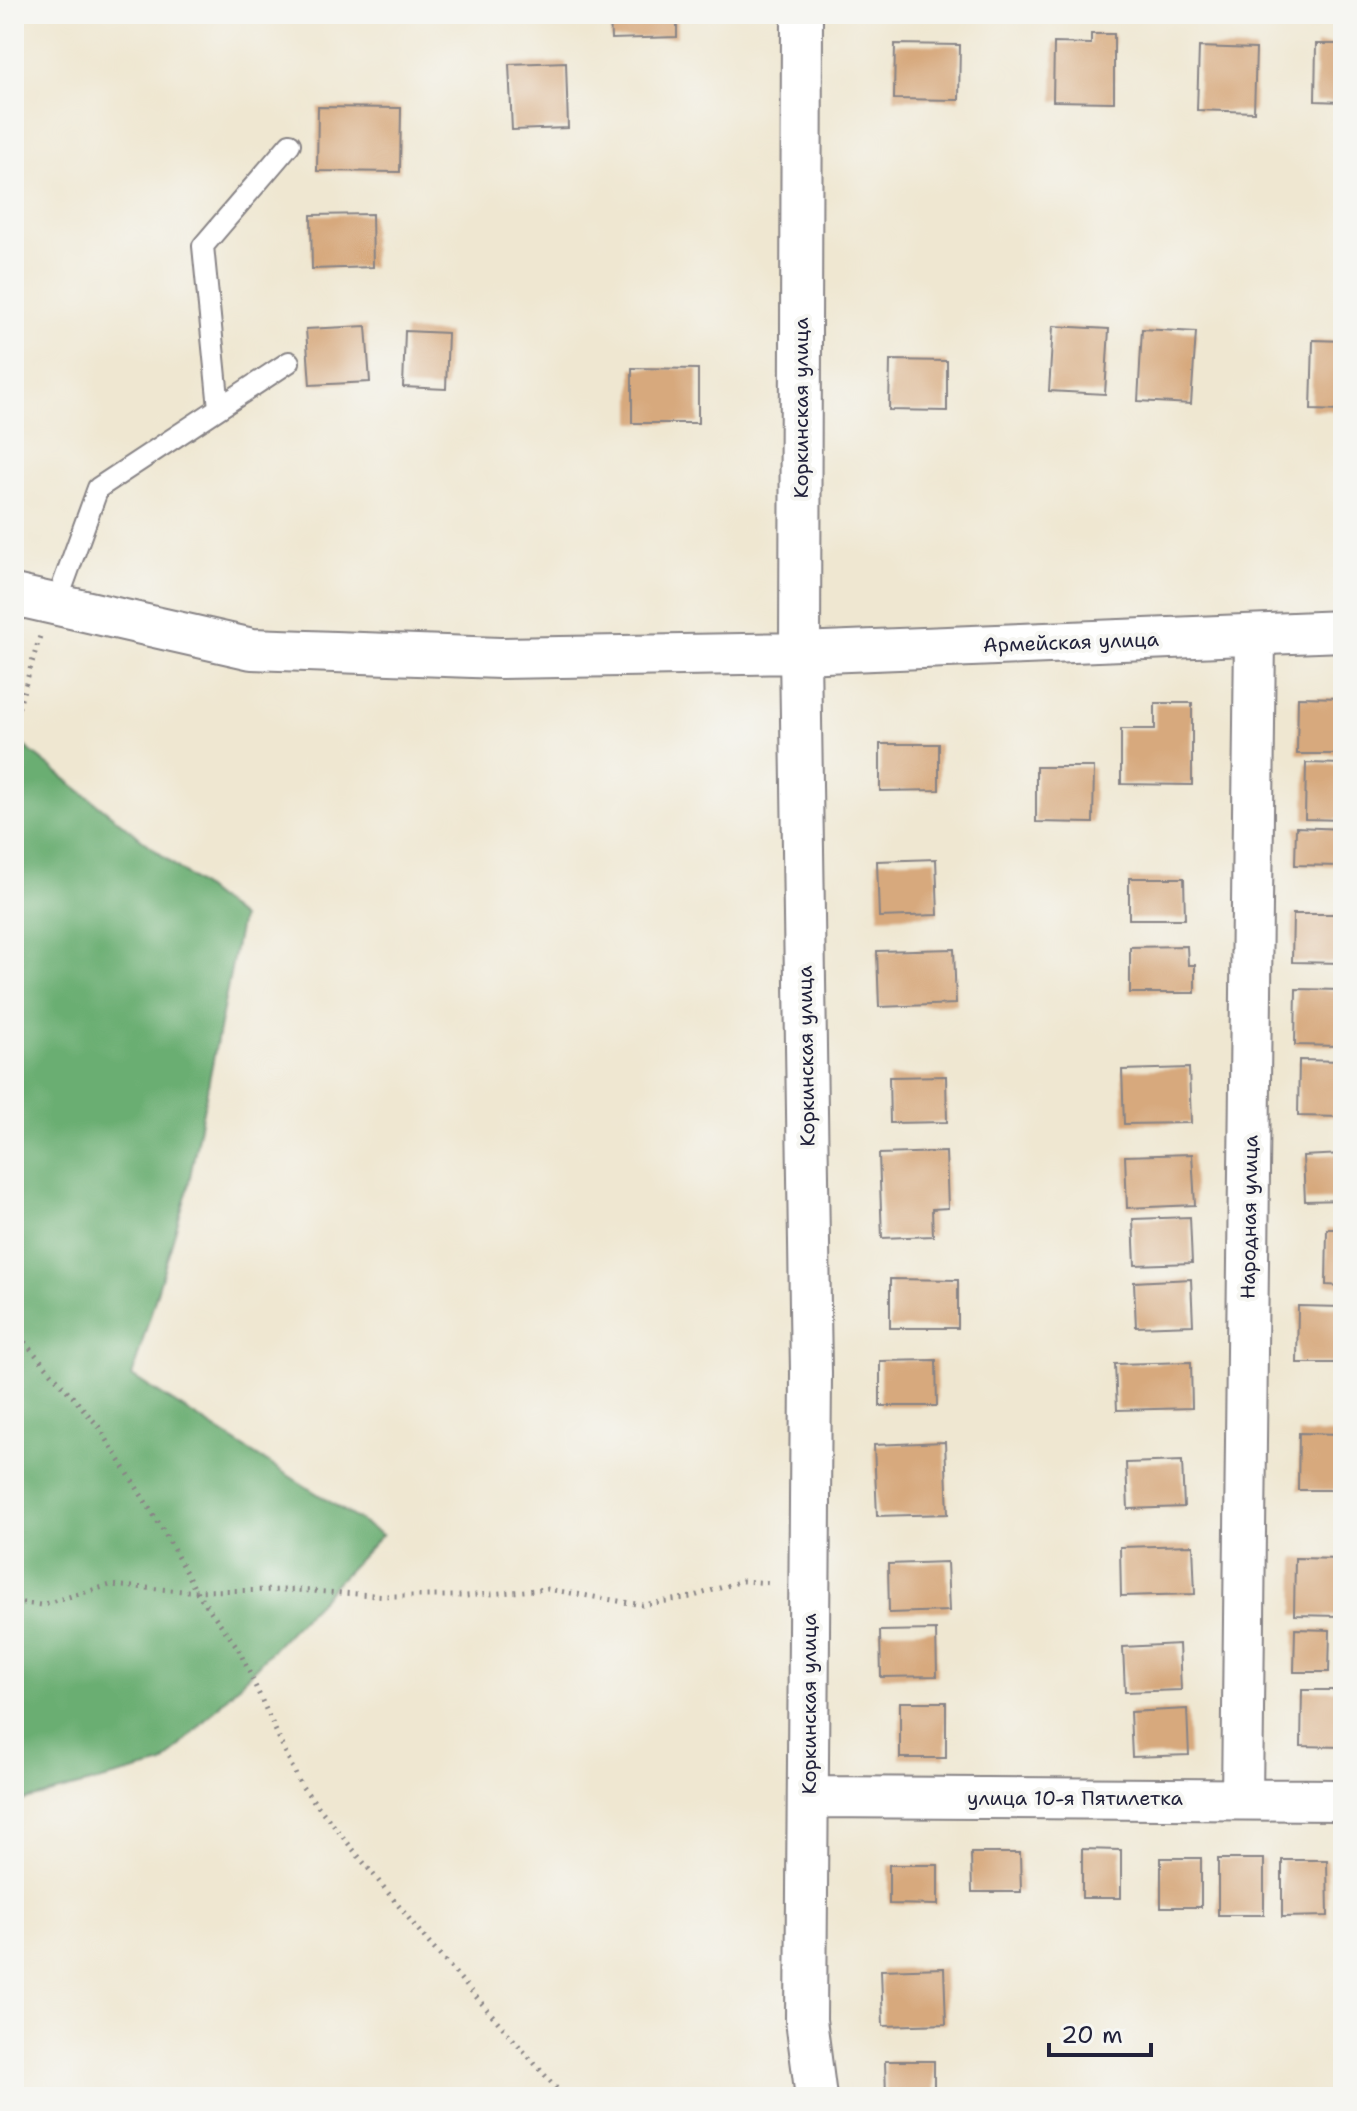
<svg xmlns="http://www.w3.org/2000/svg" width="1357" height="2111" font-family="'Shantell Sans',sans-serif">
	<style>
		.forest { fill: #6bae72; stroke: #466856; stroke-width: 2 }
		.building { fill: #d7a97d }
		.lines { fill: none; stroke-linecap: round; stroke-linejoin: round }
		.lane-casing { stroke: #888486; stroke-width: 24 }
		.street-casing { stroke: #888486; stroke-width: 44 }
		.path { stroke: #888486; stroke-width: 5; stroke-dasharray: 2 6; stroke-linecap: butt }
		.lane { stroke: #fff; stroke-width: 20 }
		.street { stroke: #fff; stroke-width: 40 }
		.labels { text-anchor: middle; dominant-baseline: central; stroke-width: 8; stroke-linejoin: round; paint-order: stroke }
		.street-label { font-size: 20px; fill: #22223b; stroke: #f6f6f2 }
	</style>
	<rect width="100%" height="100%" fill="#f6f6f2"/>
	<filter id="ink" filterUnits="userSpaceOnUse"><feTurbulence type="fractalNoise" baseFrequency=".0125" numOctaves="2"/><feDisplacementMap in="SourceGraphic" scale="16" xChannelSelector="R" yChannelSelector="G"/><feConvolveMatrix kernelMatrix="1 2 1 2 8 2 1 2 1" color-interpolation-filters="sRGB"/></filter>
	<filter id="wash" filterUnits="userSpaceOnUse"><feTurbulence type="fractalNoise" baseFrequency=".006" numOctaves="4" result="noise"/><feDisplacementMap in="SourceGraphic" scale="32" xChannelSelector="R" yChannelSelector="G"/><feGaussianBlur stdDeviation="1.8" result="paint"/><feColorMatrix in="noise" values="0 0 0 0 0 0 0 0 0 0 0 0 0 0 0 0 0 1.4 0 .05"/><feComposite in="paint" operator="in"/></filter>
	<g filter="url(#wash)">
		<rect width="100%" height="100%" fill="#efe7d1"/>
		<path class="forest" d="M 14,738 L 241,918 L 187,1192 L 132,1376 L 382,1535 L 163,1764 L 14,1803 Z"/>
		<g id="blocks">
			<path class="building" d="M 610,14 L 677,14 L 677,37 L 611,39 Z
				M 1091,34 L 1114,34 L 1114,102 L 1053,101 L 1054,43 L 1091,44 Z
				M 895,44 L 960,45 L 959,100 L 894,99 Z
				M 1316,44 L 1343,44 L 1343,102 L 1315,101 Z
				M 1199,47 L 1256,49 L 1254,112 L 1197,110 Z
				M 566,62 L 568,128 L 512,130 L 509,64 Z
				M 318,107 L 401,108 L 400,172 L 317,171 Z
				M 372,214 L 373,267 L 312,269 L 311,215 Z
				M 366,326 L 370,382 L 310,385 L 306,329 Z
				M 1053,326 L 1109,329 L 1105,394 L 1049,391 Z
				M 1142,329 L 1196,332 L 1191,404 L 1138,401 Z
				M 405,331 L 448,333 L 446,389 L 403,387 Z
				M 1313,340 L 1343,341 L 1343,411 L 1311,410 Z
				M 890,360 L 947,361 L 947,411 L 889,410 Z
				M 632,368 L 698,369 L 698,423 L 632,423 Z
				M 1298,697 L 1343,698 L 1343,754 L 1297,754 Z
				M 1155,703 L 1192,703 L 1192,785 L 1121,784 L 1121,729 L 1155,729 Z
				M 880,744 L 939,744 L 939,790 L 880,791 Z
				M 1306,763 L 1343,764 L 1343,820 L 1305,819 Z
				M 1036,767 L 1094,767 L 1093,823 L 1036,822 Z
				M 1296,827 L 1342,829 L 1341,866 L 1295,865 Z
				M 936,859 L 938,915 L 879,917 L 877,861 Z
				M 1129,878 L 1184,878 L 1185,919 L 1129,919 Z
				M 1293,914 L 1343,914 L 1343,963 L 1292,962 Z
				M 1187,946 L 1188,965 L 1195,965 L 1195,993 L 1130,993 L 1130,947 Z
				M 954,949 L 956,1004 L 879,1007 L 877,951 Z
				M 1296,989 L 1341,990 L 1341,1046 L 1295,1045 Z
				M 1299,1060 L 1343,1061 L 1343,1117 L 1298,1116 Z
				M 1189,1068 L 1191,1123 L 1124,1124 L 1122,1070 Z
				M 946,1076 L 947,1122 L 890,1123 L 889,1077 Z
				M 946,1152 L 948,1208 L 932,1209 L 933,1236 L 882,1238 L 879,1154 Z
				M 1192,1154 L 1195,1205 L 1127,1208 L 1125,1156 Z
				M 1343,1154 L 1343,1200 L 1305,1201 L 1303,1156 Z
				M 1190,1217 L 1192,1263 L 1135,1265 L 1133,1219 Z
				M 1327,1229 L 1343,1229 L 1343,1286 L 1326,1285 Z
				M 890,1279 L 958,1280 L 958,1328 L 890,1328 Z
				M 1191,1279 L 1193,1325 L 1136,1327 L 1134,1282 Z
				M 1298,1306 L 1343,1307 L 1343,1363 L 1297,1363 Z
				M 936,1360 L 937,1406 L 880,1406 L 880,1361 Z
				M 1191,1362 L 1192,1408 L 1117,1410 L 1115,1364 Z
				M 1299,1433 L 1343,1434 L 1343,1490 L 1298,1490 Z
				M 945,1442 L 948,1514 L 877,1516 L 874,1445 Z
				M 1182,1461 L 1184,1507 L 1128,1509 L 1126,1463 Z
				M 1193,1545 L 1195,1594 L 1121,1596 L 1120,1547 Z
				M 1295,1558 L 1341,1559 L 1340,1616 L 1294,1615 Z
				M 947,1562 L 949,1611 L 889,1613 L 888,1564 Z
				M 1295,1629 L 1330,1630 L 1329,1672 L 1294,1672 Z
				M 936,1630 L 937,1676 L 881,1677 L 880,1631 Z
				M 1179,1644 L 1181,1690 L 1125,1692 L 1123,1647 Z
				M 1302,1690 L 1343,1690 L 1343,1747 L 1301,1746 Z
				M 900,1702 L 946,1702 L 946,1758 L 900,1758 Z
				M 1187,1709 L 1189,1755 L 1132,1757 L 1130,1712 Z
				M 1082,1849 L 1121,1850 L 1121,1898 L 1082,1898 Z
				M 971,1853 L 1020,1853 L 1021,1892 L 972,1892 Z
				M 1161,1858 L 1201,1858 L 1201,1907 L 1161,1907 Z
				M 1218,1859 L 1264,1859 L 1264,1915 L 1218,1915 Z
				M 1282,1860 L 1327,1860 L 1328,1916 L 1282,1917 Z
				M 889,1865 L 938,1865 L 938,1905 L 889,1904 Z
				M 944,1968 L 946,2024 L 883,2026 L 881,1970 Z
				M 885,2061 L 934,2061 L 934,2097 L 886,2097 Z"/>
		</g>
	</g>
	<g filter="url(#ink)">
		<use href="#blocks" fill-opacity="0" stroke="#888486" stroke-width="2"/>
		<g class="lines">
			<defs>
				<path id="lane" d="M 219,408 L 203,246 L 290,144
					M 56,604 L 98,488 L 289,362"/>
				<path id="street" d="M 802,14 L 800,653 L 811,1373 L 806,2020 L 816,2097
					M 14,595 L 252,649 L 500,658 L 800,653 L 1343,631
					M 808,1797 L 1343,1800
					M 1242,1799 L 1255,635"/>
			</defs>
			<use href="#lane" class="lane-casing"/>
			<use href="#street" class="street-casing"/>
			<path class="path" d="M 14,723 L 40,636
				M 14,1330 L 99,1427 L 163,1530 L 196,1591 L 238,1648 L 300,1784 L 428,1942 L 564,2097
				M 14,1602 L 41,1605 L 110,1585 L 183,1591 L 295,1590 L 390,1596 L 466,1596 L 547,1589 L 642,1605 L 691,1597 L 742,1581 L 773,1583"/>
			<use href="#lane" class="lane"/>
			<use href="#street" class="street"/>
		</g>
	</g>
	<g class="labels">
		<g class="street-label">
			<text transform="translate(801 408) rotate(-90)">Коркинская улица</text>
			<text transform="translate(1071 642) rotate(-2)">Армейская улица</text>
			<text transform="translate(806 1056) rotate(-91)">Коркинская улица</text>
			<text transform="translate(1249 1217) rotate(-89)">Народная улица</text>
			<text transform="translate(809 1704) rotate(-90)">Коркинская улица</text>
			<text x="1075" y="1798">улица 10-я Пятилетка</text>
		</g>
	</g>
	<rect width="1357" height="2111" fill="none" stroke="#f6f6f2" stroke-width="48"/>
	<path d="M1049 2043v12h102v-12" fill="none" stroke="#22223b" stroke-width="4"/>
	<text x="1061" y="2043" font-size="24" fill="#22223b" stroke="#f6f6f2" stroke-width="6" paint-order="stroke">20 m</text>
</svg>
